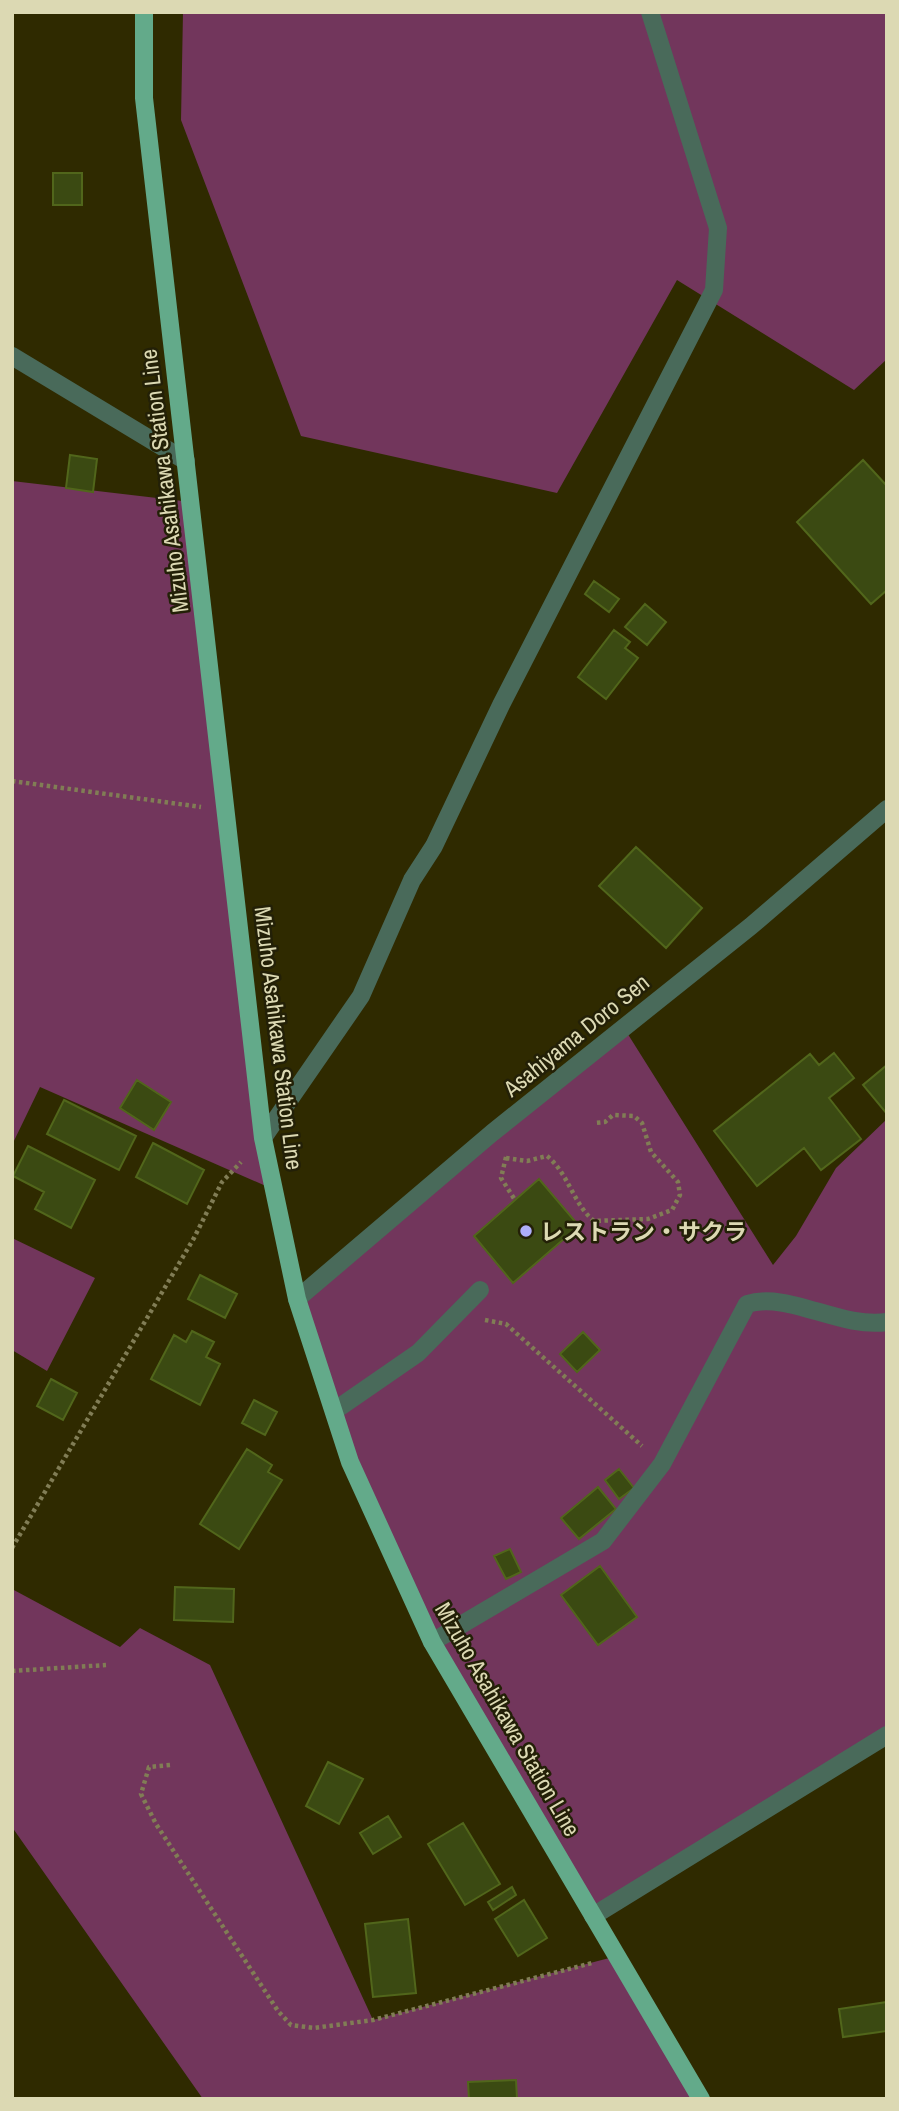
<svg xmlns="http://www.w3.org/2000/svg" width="899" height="2111" font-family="'Archivo Narrow','Noto Sans JP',sans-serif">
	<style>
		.green { fill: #72365c }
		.building { fill: #3b4a12; stroke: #51661b; stroke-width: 2 }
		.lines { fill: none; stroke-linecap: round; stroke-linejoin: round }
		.path { stroke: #817d55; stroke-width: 4.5; stroke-dasharray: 3.5 3.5; stroke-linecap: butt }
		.minor { stroke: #496a5a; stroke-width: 18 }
		.major { stroke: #63aa8a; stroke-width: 18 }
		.poi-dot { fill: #aeaefa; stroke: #232007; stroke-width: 2.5 }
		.labels { text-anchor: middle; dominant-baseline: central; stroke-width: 5; stroke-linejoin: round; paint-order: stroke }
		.street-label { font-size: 23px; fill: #dcd9b3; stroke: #232007 }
		.poi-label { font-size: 23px; font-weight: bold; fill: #dcd9b3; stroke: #232007; text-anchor: start }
	</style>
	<rect width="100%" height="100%" fill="#2f2a00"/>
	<path class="green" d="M 183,12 L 887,12 L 887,359 L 854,390 L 677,280 L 557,493 L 301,436 L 181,120 Z
		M 12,481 L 191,502 L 275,1190 L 40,1087 L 12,1145 Z
		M 624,1028 L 773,1265 L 796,1236 L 836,1168 L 887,1119 L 887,1735 L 593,1916 L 432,1642 L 350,1462 L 297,1299 Z
		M 12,1238 L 95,1278 L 47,1371 L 12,1350 Z
		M 12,1589 L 120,1647 L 140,1628 L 210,1665 L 373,2020 L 617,1956 L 702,2099 L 203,2099 L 12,1827 Z"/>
	<path class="building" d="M 53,173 L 82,173 L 82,205 L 53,205 Z
		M 70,455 L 97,459 L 93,492 L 66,488 Z
		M 863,460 L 887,486 L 887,590 L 871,604 L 797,522 Z
		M 594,581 L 619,599 L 609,612 L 585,594 Z
		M 645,604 L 666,622 L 647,645 L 625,627 Z
		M 614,630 L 630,642 L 625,648 L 638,658 L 606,699 L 578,677 Z
		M 636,847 L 702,908 L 666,948 L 599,886 Z
		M 834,1053 L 854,1078 L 829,1098 L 861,1139 L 821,1170 L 804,1148 L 757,1186 L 714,1131 L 810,1054 L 819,1065 Z
		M 887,1065 L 887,1114 L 863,1085 Z
		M 137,1080 L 171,1102 L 154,1130 L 120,1108 Z
		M 64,1100 L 136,1136 L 119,1170 L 47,1134 Z
		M 153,1143 L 204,1170 L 187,1204 L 136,1177 Z
		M 28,1146 L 95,1180 L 71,1228 L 35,1209 L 44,1192 L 13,1176 Z
		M 539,1179 L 579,1226 L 513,1283 L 474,1236 Z
		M 200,1275 L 237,1294 L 225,1318 L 188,1299 Z
		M 192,1331 L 214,1342 L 206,1357 L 220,1364 L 200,1405 L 151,1379 L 174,1335 L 186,1342 Z
		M 583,1332 L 600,1350 L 577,1372 L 560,1354 Z
		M 51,1379 L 77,1393 L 63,1420 L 37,1406 Z
		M 254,1400 L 277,1412 L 265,1435 L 242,1423 Z
		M 247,1449 L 272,1465 L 268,1472 L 282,1480 L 239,1549 L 200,1524 Z
		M 619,1469 L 634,1488 L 619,1499 L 605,1480 Z
		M 598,1487 L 616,1509 L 579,1539 L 561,1518 Z
		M 510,1549 L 521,1572 L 506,1579 L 494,1556 Z
		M 600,1566 L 637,1617 L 598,1645 L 561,1595 Z
		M 175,1587 L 234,1589 L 233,1622 L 174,1620 Z
		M 328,1762 L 363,1779 L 339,1824 L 306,1806 Z
		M 388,1816 L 401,1837 L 373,1854 L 360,1833 Z
		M 463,1823 L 500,1884 L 465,1905 L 428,1844 Z
		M 512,1887 L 516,1895 L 493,1910 L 488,1902 Z
		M 524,1900 L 547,1938 L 518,1956 L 495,1919 Z
		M 408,1919 L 416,1993 L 373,1997 L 365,1924 Z
		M 887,2002 L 887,2031 L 843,2037 L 839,2009 Z
		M 516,2080 L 517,2099 L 469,2099 L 468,2082 Z"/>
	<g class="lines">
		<path class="path" d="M 12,781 L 201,807
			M 506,1157 L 501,1178 L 515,1200
			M 506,1158 L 527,1161 L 547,1156 C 569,1174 573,1204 594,1221 L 648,1219 L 672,1210 L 680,1195 L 678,1182 L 651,1152 L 642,1123 L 634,1116 L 613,1115 L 605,1122 L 595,1123
			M 485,1320 L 506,1324 L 642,1446
			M 12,1548 L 194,1238 L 222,1182 L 241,1162
			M 12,1671 L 106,1665
			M 170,1765 L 149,1767 L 141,1794 L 156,1824 L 278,2011 L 291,2025 L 314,2028 L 373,2020 L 592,1963"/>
		<path class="minor" d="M 12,356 L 186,461
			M 263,1138 L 361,996 L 412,880 L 434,846 L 501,705 L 714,290 L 718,228 L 650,12
			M 297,1299 L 492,1133 L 751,926 L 887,809
			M 334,1411 L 418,1353 L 480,1290
			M 432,1642 L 603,1541 L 662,1464 L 747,1304 C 788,1291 840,1329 887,1322
			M 593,1916 L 887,1735"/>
		<path class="major" d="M 144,12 L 144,98 L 263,1138 L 297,1299 L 350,1462 L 432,1642 L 701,2099"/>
	</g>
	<circle class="poi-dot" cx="526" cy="1231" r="7"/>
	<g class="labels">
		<g class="street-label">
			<text transform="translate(164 481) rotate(-97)">Mizuho Asahikawa Station Line</text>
			<text transform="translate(576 1035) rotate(-39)">Asahiyama Doro Sen</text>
			<text transform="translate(279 1038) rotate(83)">Mizuho Asahikawa Station Line</text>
			<text transform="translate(508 1719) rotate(60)">Mizuho Asahikawa Station Line</text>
		</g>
		<g class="poi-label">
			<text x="540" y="1231">レストラン・サクラ</text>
		</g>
	</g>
	<rect width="899" height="2111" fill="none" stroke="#dcd9b3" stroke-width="28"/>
</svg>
